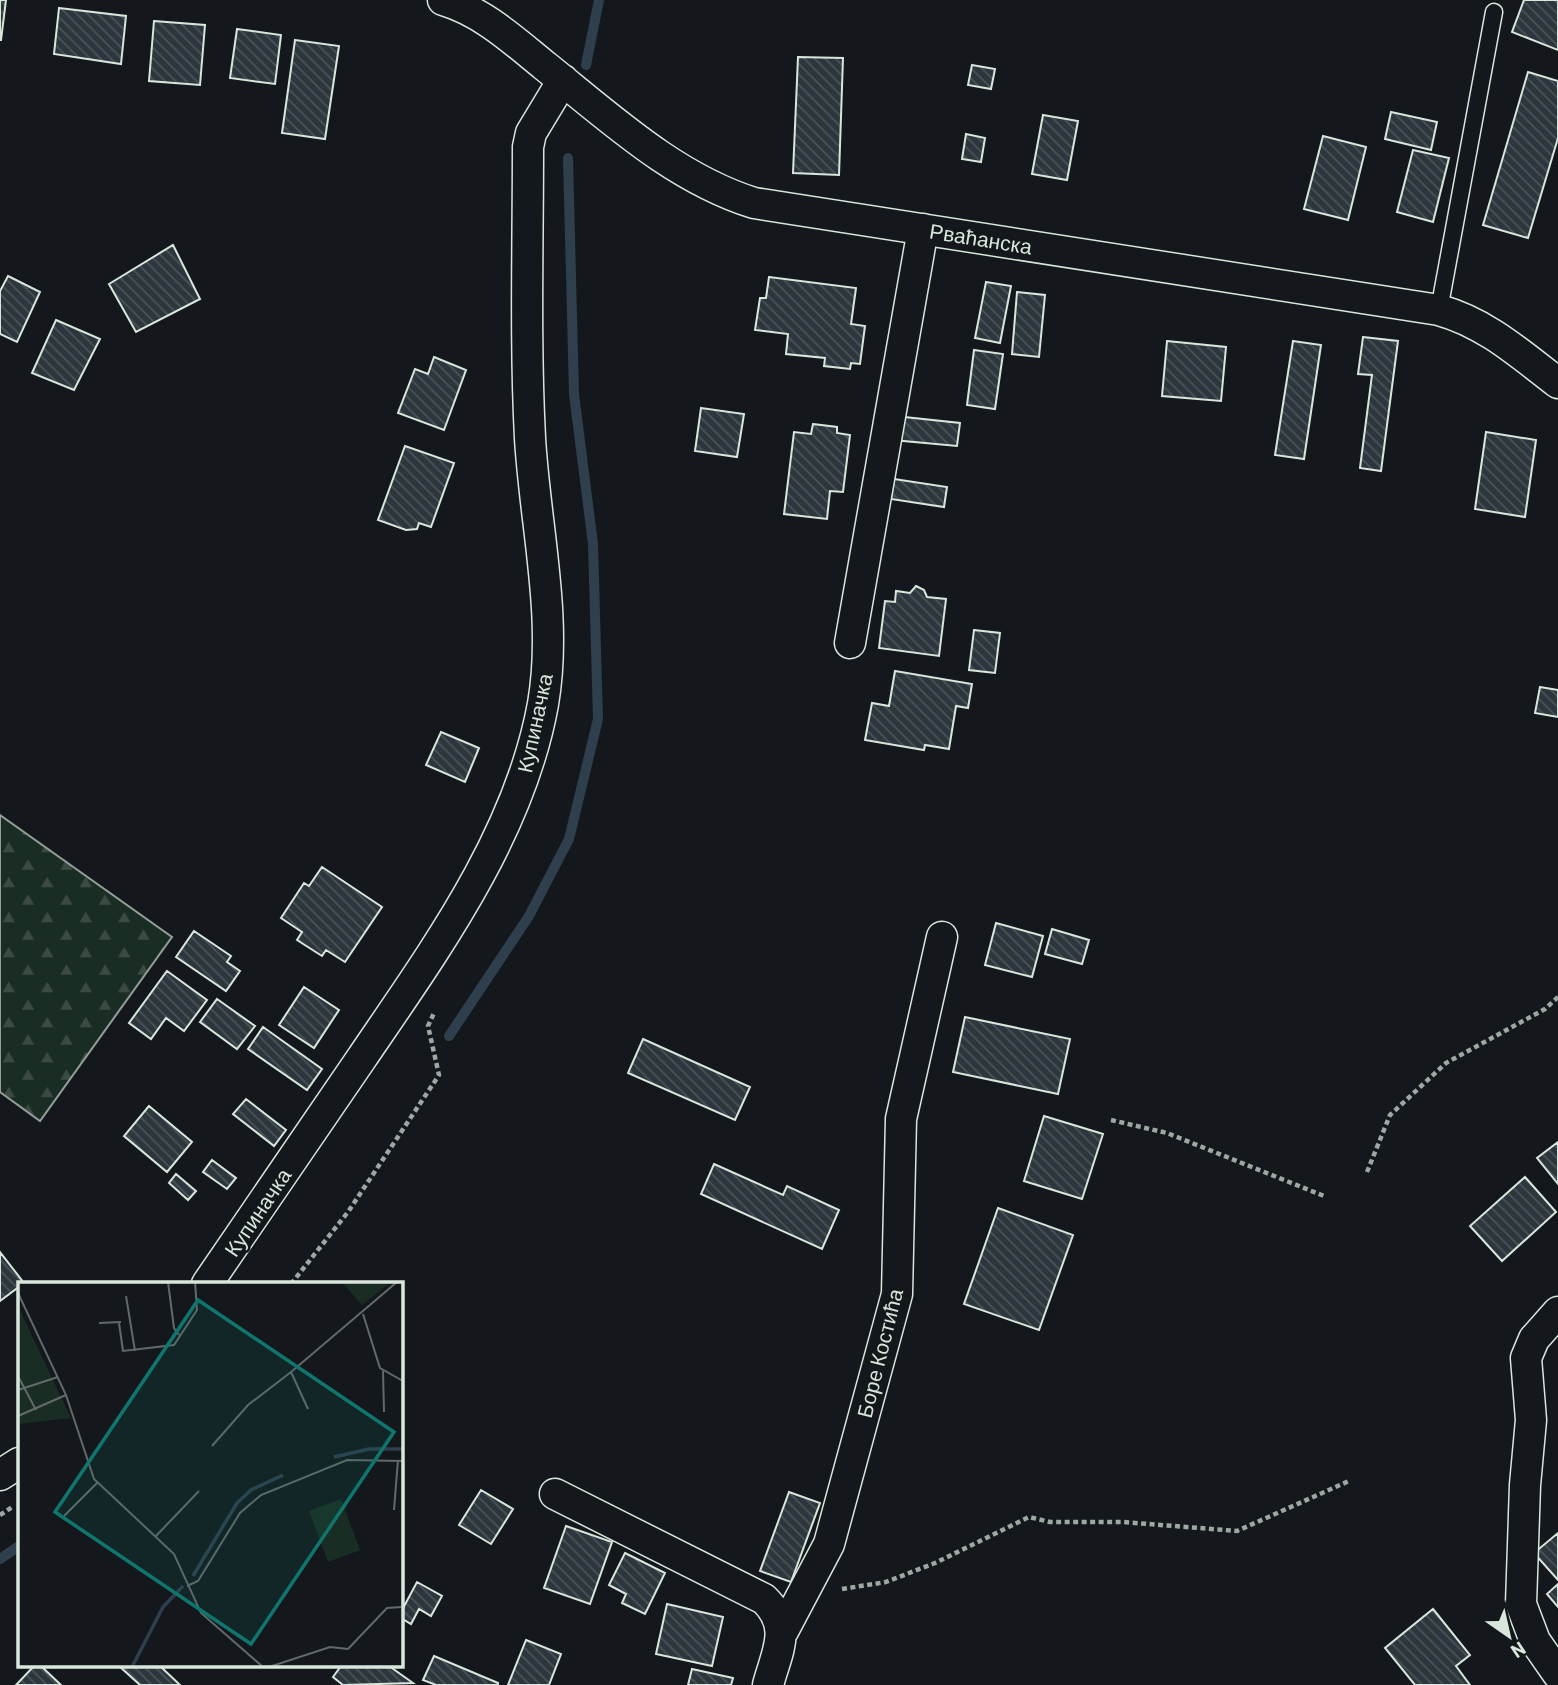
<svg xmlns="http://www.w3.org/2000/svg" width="1558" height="1685" font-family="Barlow,sans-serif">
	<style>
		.forest { fill: url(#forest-firs); stroke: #939e99; stroke-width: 2 }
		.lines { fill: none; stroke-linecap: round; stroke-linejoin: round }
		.stream { stroke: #2f3f4d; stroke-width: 10 }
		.building { fill: url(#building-back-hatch); stroke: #d8e6dc; stroke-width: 2 }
		.service-casing { stroke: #d8e6dc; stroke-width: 19 }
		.minor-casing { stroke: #d8e6dc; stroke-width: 33 }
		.path { stroke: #9da8a2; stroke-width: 4.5; stroke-dasharray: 5 3.5; stroke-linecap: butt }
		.service { stroke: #14181c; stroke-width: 16 }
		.minor { stroke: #14181c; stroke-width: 30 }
		.labels { text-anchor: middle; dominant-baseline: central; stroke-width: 5; stroke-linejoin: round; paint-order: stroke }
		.street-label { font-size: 21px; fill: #d8e6dc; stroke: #14181c }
		.inset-river { fill: none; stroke: #2f3f4d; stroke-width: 3.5 }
		.inset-road { fill: none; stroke: #626a69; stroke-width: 2 }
		.view { fill: #0f766e; fill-opacity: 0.15; stroke: #0f766e; stroke-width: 3.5 }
		.inset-edge { fill: none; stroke: #d8e6dc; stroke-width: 3.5 }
	</style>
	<defs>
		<pattern id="forest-firs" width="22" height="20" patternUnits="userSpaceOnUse" patternTransform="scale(1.75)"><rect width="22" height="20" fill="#1a2d24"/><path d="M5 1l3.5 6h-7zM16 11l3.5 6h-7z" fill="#3b4b43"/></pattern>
		<pattern id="building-back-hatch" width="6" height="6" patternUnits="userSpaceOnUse" patternTransform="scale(1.75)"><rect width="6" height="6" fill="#2c363c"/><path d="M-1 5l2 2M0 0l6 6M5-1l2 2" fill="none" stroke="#4a5358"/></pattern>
	</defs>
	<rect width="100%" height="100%" fill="#14181c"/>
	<path class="forest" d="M 0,815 L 172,937 L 40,1121 L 0,1092 Z"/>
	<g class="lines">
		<path class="stream" d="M 586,65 L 599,0
			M 449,1036 L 529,916 L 569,839 L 598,719 L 593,544 L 574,394 L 568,158
			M 0,1559 L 19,1546"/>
	</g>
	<path class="building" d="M 0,0 L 6,0 L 1,40 L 0,40 Z
		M 1524,0 L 1558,0 L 1558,50 L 1512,32 Z
		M 59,8 L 126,16 L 121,64 L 54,54 Z
		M 154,21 L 205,25 L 200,85 L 149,81 Z
		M 237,29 L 281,35 L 275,84 L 230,78 Z
		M 295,40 L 339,46 L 325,139 L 282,133 Z
		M 798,57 L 843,58 L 839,175 L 793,173 Z
		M 972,65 L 995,69 L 991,89 L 968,85 Z
		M 1528,72 L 1558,81 L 1558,138 L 1528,238 L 1483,225 Z
		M 1391,112 L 1437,122 L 1431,150 L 1385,139 Z
		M 1043,115 L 1078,121 L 1067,180 L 1032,174 Z
		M 966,134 L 985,138 L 981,162 L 962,159 Z
		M 1323,136 L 1366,147 L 1348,220 L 1304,209 Z
		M 1413,150 L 1449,158 L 1433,222 L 1397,212 Z
		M 173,245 L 200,299 L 136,332 L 109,284 Z
		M 8,276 L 40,292 L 17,342 L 0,334 L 0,291 Z
		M 769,277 L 856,288 L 851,324 L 865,326 L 860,364 L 851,363 L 850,369 L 824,366 L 825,358 L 786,354 L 788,334 L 755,330 L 760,298 L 766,298 Z
		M 986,282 L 1011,286 L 1000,343 L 975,338 Z
		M 1017,292 L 1045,295 L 1039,357 L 1012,354 Z
		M 56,320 L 100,339 L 74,390 L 32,373 Z
		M 1363,337 L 1398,341 L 1381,471 L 1360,468 L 1372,375 L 1358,374 Z
		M 1167,341 L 1226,347 L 1221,401 L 1162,396 Z
		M 1293,341 L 1321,345 L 1304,459 L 1275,455 Z
		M 974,350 L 1003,354 L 995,409 L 967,405 Z
		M 434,357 L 466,370 L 444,430 L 398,413 L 415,369 L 428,374 Z
		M 701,408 L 744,414 L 737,457 L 695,451 Z
		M 895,416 L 960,423 L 957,446 L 893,440 Z
		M 813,424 L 837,427 L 837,433 L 850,435 L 843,492 L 830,491 L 827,519 L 784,514 L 794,432 L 811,434 Z
		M 1486,432 L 1536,440 L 1525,517 L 1475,509 Z
		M 405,446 L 454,463 L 431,527 L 419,523 L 417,529 L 406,530 L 378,520 Z
		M 894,479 L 947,487 L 944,507 L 891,499 Z
		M 916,586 L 924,590 L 927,597 L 946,599 L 939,656 L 879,648 L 885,601 L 895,602 L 896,591 L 910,593 Z
		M 974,630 L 1000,633 L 995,673 L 969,670 Z
		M 895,671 L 972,684 L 968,708 L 956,706 L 949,749 L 925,745 L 924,750 L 865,740 L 872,703 L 889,706 Z
		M 1540,687 L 1558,690 L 1558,717 L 1535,713 Z
		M 441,732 L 479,748 L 465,782 L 426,765 Z
		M 322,867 L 382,907 L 345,962 L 326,950 L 322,956 L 297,940 L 302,932 L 281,918 L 304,883 L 309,886 Z
		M 996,923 L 1043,936 L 1032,977 L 985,965 Z
		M 1052,929 L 1089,940 L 1082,964 L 1045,954 Z
		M 194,931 L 231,956 L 227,962 L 240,971 L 226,991 L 176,957 Z
		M 167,971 L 207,1000 L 184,1031 L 166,1018 L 151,1039 L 129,1023 Z
		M 304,987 L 339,1010 L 314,1048 L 279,1025 Z
		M 217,999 L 255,1026 L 237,1049 L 200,1022 Z
		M 965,1017 L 1070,1039 L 1058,1094 L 953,1072 Z
		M 263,1027 L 322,1069 L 307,1090 L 248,1049 Z
		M 643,1039 L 750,1087 L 735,1120 L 628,1073 Z
		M 246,1099 L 286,1130 L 274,1146 L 233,1114 Z
		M 149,1106 L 192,1142 L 167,1172 L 124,1136 Z
		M 1044,1116 L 1103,1134 L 1082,1199 L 1024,1181 Z
		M 1558,1142 L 1558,1184 L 1537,1158 Z
		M 212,1160 L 236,1178 L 227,1189 L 203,1172 Z
		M 714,1164 L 783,1195 L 787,1186 L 839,1210 L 822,1249 L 701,1194 Z
		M 176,1174 L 196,1191 L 188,1200 L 169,1183 Z
		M 1525,1177 L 1556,1212 L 1502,1261 L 1470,1226 Z
		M 998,1208 L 1073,1235 L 1039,1330 L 964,1304 Z
		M 0,1252 L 24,1283 L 0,1301 Z
		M 481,1490 L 513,1509 L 491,1544 L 459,1525 Z
		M 789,1492 L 820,1503 L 791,1582 L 760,1571 Z
		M 566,1526 L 612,1542 L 590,1604 L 544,1588 Z
		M 1558,1533 L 1558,1580 L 1534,1553 Z
		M 625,1553 L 665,1573 L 645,1614 L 622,1603 L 626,1594 L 609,1585 Z
		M 417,1582 L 442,1596 L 431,1616 L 419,1609 L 411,1624 L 401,1618 L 401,1612 Z
		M 1558,1584 L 1558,1607 L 1547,1594 Z
		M 667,1604 L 723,1617 L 712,1666 L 656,1654 Z
		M 1433,1609 L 1470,1655 L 1456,1666 L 1470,1685 L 1415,1685 L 1385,1648 Z
		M 526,1640 L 561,1654 L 549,1685 L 508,1685 Z
		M 434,1656 L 498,1683 L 498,1685 L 436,1685 L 423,1680 Z
		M 34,1666 L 41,1666 L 61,1685 L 16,1685 Z
		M 119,1666 L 160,1666 L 180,1685 L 140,1685 Z
		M 341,1666 L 389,1666 L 413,1683 L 343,1685 L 333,1677 Z
		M 692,1669 L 733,1678 L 731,1685 L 688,1685 Z"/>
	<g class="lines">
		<defs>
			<path id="service" d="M 1439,310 L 1494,12"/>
			<path id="minor" d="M 443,0 C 483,12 513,40 545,66 C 610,118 674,178 754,203 L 1439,310 C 1486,323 1520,354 1558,383
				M 850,643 L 923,229
				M 207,1284 C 259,1209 310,1134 361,1059 C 435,950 519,836 543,704 C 558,617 535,525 530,438 C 525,342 528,244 528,147 L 531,133 L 563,80
				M 1558,1312 L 1534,1339 L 1526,1358 L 1531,1420 L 1525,1485 L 1521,1604 L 1535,1641 L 1558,1674
				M 0,1475 L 19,1463
				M 555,1494 L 764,1599 C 793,1627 777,1651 768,1685
				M 783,1631 L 829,1544 L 897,1294 L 901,1119 L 942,937"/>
		</defs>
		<use href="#service" class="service-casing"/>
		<use href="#minor" class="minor-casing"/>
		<path class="path" d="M 1111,1120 L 1167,1133 L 1324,1196
			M 1367,1172 L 1390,1115 L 1446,1063 L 1545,1009 L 1558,997
			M 291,1284 L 348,1212 L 439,1075 L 428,1026 L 434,1013
			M 0,1515 L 14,1506
			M 842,1589 L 886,1582 L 935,1563 L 1029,1517 L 1050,1522 L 1123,1522 L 1237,1531 L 1349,1481"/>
		<use href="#service" class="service"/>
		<use href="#minor" class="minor"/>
	</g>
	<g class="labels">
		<g class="street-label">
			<text transform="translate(981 238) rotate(9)">Рваћанска</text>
			<text transform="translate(534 723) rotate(-78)">Купиначка</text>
			<text transform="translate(257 1212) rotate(-56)">Купиначка</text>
			<text transform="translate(879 1353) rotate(-76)">Боре Костића</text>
		</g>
	</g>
	<g transform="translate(18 1282)">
		<rect width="385" height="385" fill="#14181c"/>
		<path d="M 323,217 L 342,268 L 310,280 L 291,229 Z" fill="#1a2d24"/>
		<path d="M 324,0 L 373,0 L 344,23 ZM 0,24 L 53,136 L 0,142 Z" fill="#1a2d24"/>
		<path class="inset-river" d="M 316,175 L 351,167 L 385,167M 175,294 L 219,221 L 233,208 L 265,193M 114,385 L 145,325 L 165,304"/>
		<path class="inset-road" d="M 150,0 L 156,46 L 161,53M 0,11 L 48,113 L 76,197 L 156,272 L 183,331 L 245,385M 108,14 L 117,69M 345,32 L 362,86 L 385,99M 81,41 L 103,40M 101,41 L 105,69 L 156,63 L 179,28 L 177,0M 365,89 L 366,130M 0,94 L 18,128M 0,108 L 40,95M 290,127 L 273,90 L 379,0M 0,134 L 48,113M 194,164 L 230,123 L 273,90M 376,228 L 380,178M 46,234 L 79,201M 137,255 L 181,209M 169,304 L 180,299 L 222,231 L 243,213 L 329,178 L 385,179M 330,367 L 369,326 L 383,325M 251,385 L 312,365 L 330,367"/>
		<path class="view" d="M 180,18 L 376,150 L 233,362 L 37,230 Z"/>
		<rect width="385" height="385" class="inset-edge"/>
	</g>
	<g transform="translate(1509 1636) rotate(146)" stroke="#14181c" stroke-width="5" paint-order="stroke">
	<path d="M0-5L12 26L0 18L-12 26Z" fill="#d8e6dc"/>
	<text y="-10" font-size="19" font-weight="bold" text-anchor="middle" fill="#d8e6dc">N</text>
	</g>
</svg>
